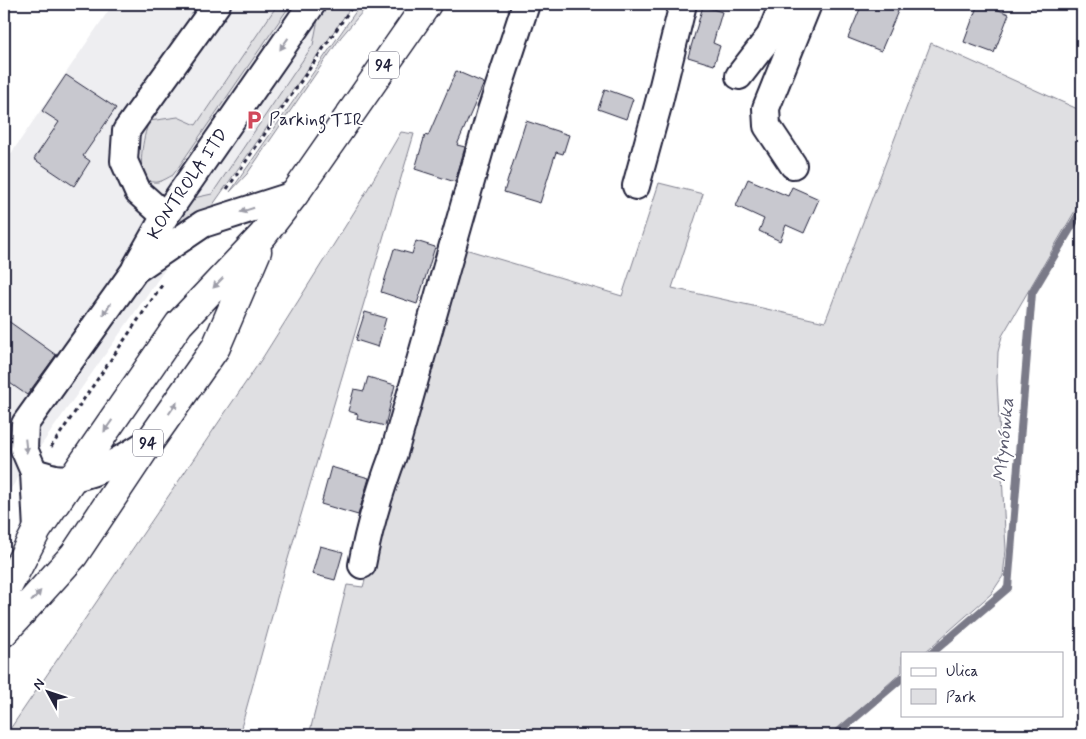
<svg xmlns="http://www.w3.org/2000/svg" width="1086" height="739" font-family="Mynerve,sans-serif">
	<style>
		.built { fill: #eeeef1 }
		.green { fill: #dfdfe2; stroke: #80808e }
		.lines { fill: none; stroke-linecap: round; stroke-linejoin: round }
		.stream { stroke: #7a7a88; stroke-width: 8 }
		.building { fill: #c8c8cf; stroke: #22223b }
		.minor-casing { stroke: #22223b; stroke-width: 30 }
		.major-casing { stroke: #22223b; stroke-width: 31 }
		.path { stroke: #22223b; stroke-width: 3; stroke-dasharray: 4 4; stroke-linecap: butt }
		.minor { stroke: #fff; stroke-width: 26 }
		.major { stroke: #fff; stroke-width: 28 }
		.oneway { fill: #9c9ca7 }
		.labels { text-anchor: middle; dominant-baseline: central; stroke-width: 4; stroke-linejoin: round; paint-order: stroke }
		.shield { fill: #fff; stroke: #646476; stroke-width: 1 }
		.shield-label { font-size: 16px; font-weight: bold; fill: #22223b }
		.poi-label { font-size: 18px; fill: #22223b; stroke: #fff; text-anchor: start }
		.street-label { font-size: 18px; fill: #22223b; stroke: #fff }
		.water-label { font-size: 19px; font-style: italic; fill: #5c5c6f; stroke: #fff }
	</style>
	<rect width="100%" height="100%" fill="#fff"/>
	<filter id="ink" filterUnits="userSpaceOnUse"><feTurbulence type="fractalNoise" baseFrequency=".02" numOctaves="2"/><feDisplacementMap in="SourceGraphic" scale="10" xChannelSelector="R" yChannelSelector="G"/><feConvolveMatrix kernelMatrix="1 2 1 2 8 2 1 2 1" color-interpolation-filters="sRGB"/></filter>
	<g filter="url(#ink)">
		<path class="built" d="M 113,4 L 352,4 L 4,498 L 4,164 Z"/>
		<path class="green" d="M 278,4 L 291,4 L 173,175 C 169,177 163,181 158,182 C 131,186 144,134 149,121 L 178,117 L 196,125 Z
			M 327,4 L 353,4 L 210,209 L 184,221 L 178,219 L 189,199 L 212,194 L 313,45 L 319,14 Z
			M 361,4 L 369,4 L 341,37 L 247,174 L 230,192 Z
			M 931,43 L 1082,111 L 1082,199 L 1002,336 L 998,352 L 997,381 L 1006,550 L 1003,576 L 991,594 L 924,653 L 902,653 L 902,672 L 831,735 L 309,735 L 347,585 L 363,587 L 465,249 L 622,296 L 659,183 L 703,194 L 672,288 L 825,322 Z
			M 401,132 L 414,134 L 285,569 L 239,735 L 6,735 L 263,357 L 356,209 Z"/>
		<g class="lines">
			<path class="stream" d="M 932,653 L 1008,588 L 1032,293 L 1082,209
				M 835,735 L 902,678"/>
		</g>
		<path class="building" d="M 862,4 L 901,4 L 881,51 L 848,38 Z
			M 978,4 L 983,4 L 1009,14 L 994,53 L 964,42 Z
			M 703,6 L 722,12 L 713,43 L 720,46 L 714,65 L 688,57 Z
			M 456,71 L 484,83 L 457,145 L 465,147 L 455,182 L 415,169 L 425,135 L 428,136 Z
			M 66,75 L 116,108 L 83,156 L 90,161 L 74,186 L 34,159 L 59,122 L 42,111 Z
			M 605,89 L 633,99 L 626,119 L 598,109 Z
			M 526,121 L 569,135 L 563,154 L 556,152 L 540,203 L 504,192 Z
			M 748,179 L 788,196 L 792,187 L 819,199 L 804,233 L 786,225 L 780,241 L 759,231 L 764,219 L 736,206 Z
			M 416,241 L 435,247 L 417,304 L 381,292 L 394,249 L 412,254 Z
			M 365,312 L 386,318 L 378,347 L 356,340 Z
			M 4,318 L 56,355 L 27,395 L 4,379 Z
			M 368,377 L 395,385 L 385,426 L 357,419 L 358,414 L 348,411 L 354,389 L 364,391 Z
			M 331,467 L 369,478 L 358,515 L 321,504 Z
			M 320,546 L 343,552 L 335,580 L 312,574 Z"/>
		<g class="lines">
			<defs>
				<g id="minor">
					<path d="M 739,76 L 770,36 L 783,4"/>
					<path d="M 793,165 L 767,126 L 766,108 L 808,4"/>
					<path d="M 636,186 L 659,102 L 683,4"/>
					<path d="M 165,216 L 138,192 L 124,161 L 126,131 L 217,4"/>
					<path id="s1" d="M 136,267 L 165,216 L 312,4"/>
					<path d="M 34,472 C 41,474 49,477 56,478 C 88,482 125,457 150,441"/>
					<path d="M 37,530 L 34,472 L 24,449 L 25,424 L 135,270 L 203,224 L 294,195"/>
					<path d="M 362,565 C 369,527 380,490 394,453 L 490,114 L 526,4"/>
				</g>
				<path id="major" d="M 4,594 L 37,530 L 179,324 L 263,235 L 294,195 L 427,4
					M 4,632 L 74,555 L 150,441 L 216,347 L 257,251"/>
			</defs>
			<use href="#minor" class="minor-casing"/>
			<use href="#major" class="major-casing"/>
			<path class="path" d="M 227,189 L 354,4
				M 51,447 L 162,285
				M 4,516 L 9,508"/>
			<use href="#minor" class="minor"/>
			<use href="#major" class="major"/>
		</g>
		<defs><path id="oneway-solid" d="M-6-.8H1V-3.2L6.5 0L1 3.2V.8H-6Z" transform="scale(1.25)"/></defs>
		<g class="oneway">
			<use href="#oneway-solid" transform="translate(284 44) rotate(125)"/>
			<use href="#oneway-solid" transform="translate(247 210) rotate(162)"/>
			<use href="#oneway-solid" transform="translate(218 283) rotate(134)"/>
			<use href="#oneway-solid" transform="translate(107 309) rotate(125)"/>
			<use href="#oneway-solid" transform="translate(173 408) rotate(-55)"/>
			<use href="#oneway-solid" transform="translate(108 426) rotate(125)"/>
			<use href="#oneway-solid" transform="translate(26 446) rotate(84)"/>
			<use href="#oneway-solid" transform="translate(36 596) rotate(-48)"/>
		</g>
	</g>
	<defs>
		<symbol id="parking-bare" viewBox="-9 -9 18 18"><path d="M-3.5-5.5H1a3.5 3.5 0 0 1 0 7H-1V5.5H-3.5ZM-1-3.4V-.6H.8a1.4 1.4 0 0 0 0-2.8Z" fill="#d1495b" stroke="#fff" stroke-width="2.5" paint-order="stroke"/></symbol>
	</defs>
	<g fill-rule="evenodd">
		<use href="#parking-bare" x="240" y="106" width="28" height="28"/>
	</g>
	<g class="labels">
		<g class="shield">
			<rect x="369" y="51.5" width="30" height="27" rx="4"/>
			<rect x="133" y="429.5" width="30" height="27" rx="4"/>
		</g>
		<g class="shield-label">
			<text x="384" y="65">94</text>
			<text x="148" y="443">94</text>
		</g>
		<g class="poi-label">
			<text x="269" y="120">Parking TIR</text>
		</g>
		<g class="street-label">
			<text stroke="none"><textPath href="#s1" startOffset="98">KONTROLA ITD</textPath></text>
		</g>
		<g class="water-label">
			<text transform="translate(1004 440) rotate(-85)">Młynówka</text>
		</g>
	</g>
	<rect width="1086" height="739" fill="none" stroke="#fff" stroke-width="20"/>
	<rect x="10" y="10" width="1066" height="719" fill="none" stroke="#22223b" stroke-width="2" filter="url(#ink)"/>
	<rect x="901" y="652" width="162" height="65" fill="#ffffff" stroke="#a7a7b1"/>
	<rect x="911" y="668" width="25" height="8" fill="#ffffff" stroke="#a7a7b1"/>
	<text x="946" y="676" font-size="15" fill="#22223b">Ulica</text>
	<rect x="911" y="689" width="25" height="15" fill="#dfdfe2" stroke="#a7a7b1"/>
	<text x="946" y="702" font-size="15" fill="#22223b">Park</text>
	<g transform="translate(48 692) rotate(310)" stroke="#ffffff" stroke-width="4" paint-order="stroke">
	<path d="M0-4L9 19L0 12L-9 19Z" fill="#22223b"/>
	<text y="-8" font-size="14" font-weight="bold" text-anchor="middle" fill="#22223b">N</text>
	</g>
</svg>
